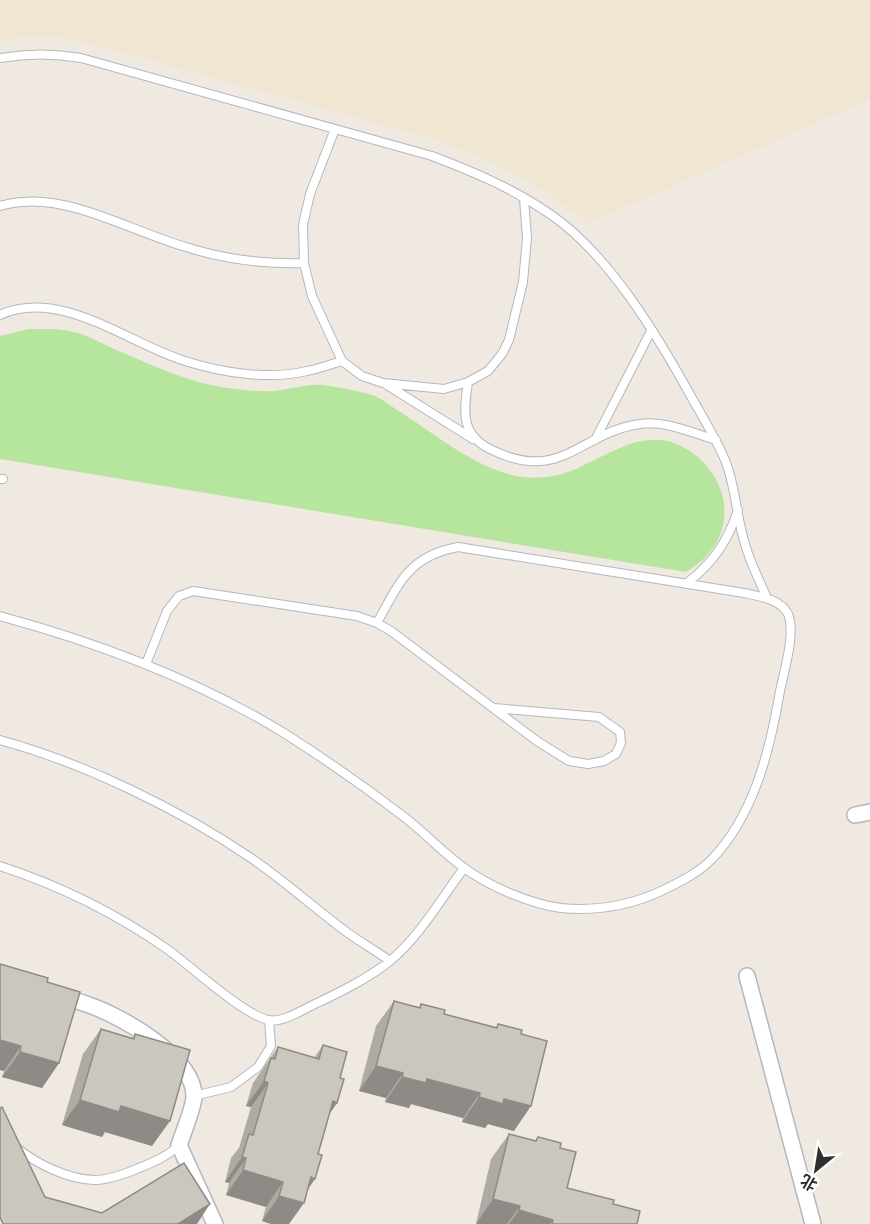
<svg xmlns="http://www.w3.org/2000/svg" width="870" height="1224" font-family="Barlow,'Noto Sans SC',sans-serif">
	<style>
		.education { fill: #f0e6d1 }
		.green { fill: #b6e59e }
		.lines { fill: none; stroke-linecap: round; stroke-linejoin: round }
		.lane-casing { stroke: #b4b7c1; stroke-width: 10 }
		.street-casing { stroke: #b4b7c1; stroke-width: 18 }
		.lane { stroke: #fff; stroke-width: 8 }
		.street { stroke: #fff; stroke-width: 15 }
		.wall { fill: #afaba4 }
		.shaded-wall { fill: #8e8b86 }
		.building { fill: #cbc7bf; stroke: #8e8b86; stroke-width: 1.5 }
	</style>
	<rect width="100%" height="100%" fill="#efe9e1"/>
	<path class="education" d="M 0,0 L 870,0 L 870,99 L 587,224 L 558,200 L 526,179 L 492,162 L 437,140 L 84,42 L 55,37 L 19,38 L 0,42 Z"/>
	<path class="green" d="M 29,329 C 45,329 62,328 78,333 C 92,337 106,346 119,351 C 154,366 189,383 227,388 C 242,390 261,392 276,391 C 291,389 307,384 321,385 C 333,386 364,392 375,396 C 384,400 393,408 402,413 C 436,435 472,465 512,475 C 535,481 561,477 582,466 C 618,450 649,426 688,450 C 721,470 737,514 713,548 C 706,558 697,565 686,572 L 0,459 L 0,336 Z"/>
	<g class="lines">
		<defs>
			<path id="lane" d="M 0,58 C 28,53 53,53 81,58 L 432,156 C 474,172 512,188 550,214 C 609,254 659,338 693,400 C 704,419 716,439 725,460 C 736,487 736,516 745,544 C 750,562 759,580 767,598
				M 335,129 L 310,194 L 303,225 L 304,263 L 312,296 L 342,361 L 362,376 L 383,383 L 444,389 L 468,382 L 488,371 L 502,354 L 509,340 L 523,282 L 527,238 L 524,199
				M 0,206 C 7,204 15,202 23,202 C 74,197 136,233 186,247 C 223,259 265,264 304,263
				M 0,315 C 60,287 129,344 185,361 C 223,373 269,380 307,371 C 319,369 331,364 342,361
				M 468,382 C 464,411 460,434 490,449 C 561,485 580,432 640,424 C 665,420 693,433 716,440
				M 387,385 L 473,439
				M 595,440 L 651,331
				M 0,479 L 3,479
				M 687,583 C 713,563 728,541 738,510
				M 0,616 C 99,643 196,679 284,733 C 325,759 365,787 403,816 C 424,832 442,852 463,867 C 488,886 530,904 561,908 C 594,911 628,906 659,892 C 676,884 697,874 711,860 C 754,816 770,750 780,691 C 784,671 796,633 788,614 C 781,599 758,596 744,593 L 458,547 C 409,556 399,583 377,623
				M 146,664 L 167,611 L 179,596 L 193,591 L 357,616 L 377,623 L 391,631 L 537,741 L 569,761 L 588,764 L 604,761 L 616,754 L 621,743 L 620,732 L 599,717 L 494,708
				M 0,740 C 84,763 179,809 251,858 C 285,881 315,909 348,933 C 362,943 376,951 390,961
				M 0,866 C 58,885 117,914 167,949 C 192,967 241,1013 268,1020 C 281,1023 299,1012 311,1006 C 338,993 366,980 390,961 C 420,936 441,899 464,868
				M 194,1096 L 231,1087 L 258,1067 L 271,1046 L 269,1020
				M 17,1148 C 37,1164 67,1179 94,1180 C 109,1180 125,1174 139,1168 C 154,1162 168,1156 179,1145"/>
			<path id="street" d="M 855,815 L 870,812
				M 747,976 L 813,1224
				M 58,996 C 68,999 79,1001 89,1005 C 121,1016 194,1057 194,1096 C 194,1107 183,1133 179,1145 L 215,1224"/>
		</defs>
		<use href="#lane" class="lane-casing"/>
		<use href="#street" class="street-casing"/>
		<use href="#lane" class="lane"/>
		<use href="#street" class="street"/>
	</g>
	<path class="wall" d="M 0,964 L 47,982 L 59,1063 L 42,1088 L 2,1077 L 4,1071 L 0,1070 Z
		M 394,1001 L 419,1007 L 421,1004 L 444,1014 L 496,1027 L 498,1024 L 521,1034 L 514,1131 L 488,1124 L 485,1128 L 462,1122 L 463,1118 L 411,1104 L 409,1108 L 385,1102 L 386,1098 L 359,1091 L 376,1026 Z
		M 101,1029 L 133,1038 L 135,1034 L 152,1146 L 105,1132 L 102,1137 L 62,1125 L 83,1054 Z
		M 323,1045 L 330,1113 L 308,1189 L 289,1224 L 271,1224 L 262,1221 L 266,1207 L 226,1195 L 229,1183 L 225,1182 L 231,1158 L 239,1148 L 251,1107 L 246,1106 L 253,1083 L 278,1047 L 314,1058 Z
		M 509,1134 L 535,1141 L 538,1137 L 560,1148 L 567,1188 L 613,1204 L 637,1224 L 476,1224 L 491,1159 Z"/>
	<path class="shaded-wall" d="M 0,1040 L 21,1046 L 4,1071 L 0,1070 Z
		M 20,1052 L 59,1063 L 42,1088 L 2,1077 Z
		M 376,1066 L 403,1073 L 386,1098 L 359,1091 Z
		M 402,1077 L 427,1079 L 480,1093 L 463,1118 L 411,1104 L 409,1108 L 385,1102 Z
		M 264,1081 L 268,1083 L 251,1107 L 246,1106 Z
		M 479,1097 L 504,1099 L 531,1106 L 514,1131 L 488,1124 L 485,1128 L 462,1122 Z
		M 80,1100 L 121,1106 L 170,1121 L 152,1146 L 105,1132 L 102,1137 L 62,1125 Z
		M 333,1101 L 337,1103 L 320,1128 Z
		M 242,1157 L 246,1158 L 229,1183 L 225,1182 Z
		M 243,1170 L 283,1182 L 266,1207 L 226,1195 Z
		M 311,1177 L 315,1179 L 299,1202 L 304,1203 L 289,1224 L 271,1224 L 262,1221 L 279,1196 Z
		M 493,1199 L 520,1206 L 507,1224 L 476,1224 Z
		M 210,1204 L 197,1224 L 178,1224 Z
		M 519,1210 L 553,1220 L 550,1224 L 509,1224 Z"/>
	<path class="building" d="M 0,964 L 48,978 L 47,982 L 80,992 L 59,1063 L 20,1052 L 21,1046 L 0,1040 Z
		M 394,1001 L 420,1008 L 421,1004 L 445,1010 L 444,1014 L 497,1028 L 498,1024 L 522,1030 L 521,1034 L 547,1041 L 531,1106 L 504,1099 L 503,1104 L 479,1097 L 480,1093 L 427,1079 L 426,1083 L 402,1077 L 403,1073 L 376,1066 Z
		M 101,1029 L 134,1039 L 135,1034 L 190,1050 L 170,1121 L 121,1106 L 119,1112 L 80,1100 Z
		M 323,1045 L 347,1052 L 340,1078 L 344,1079 L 337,1103 L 333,1101 L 318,1154 L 322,1155 L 315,1179 L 311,1177 L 304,1203 L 279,1196 L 283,1182 L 243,1170 L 246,1158 L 242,1157 L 249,1134 L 253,1135 L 268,1083 L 264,1081 L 271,1058 L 275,1059 L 278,1047 L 319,1059 Z
		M 2,1107 L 45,1197 L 102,1213 L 184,1163 L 210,1204 L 178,1224 L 3,1224 L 0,1217 L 0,1108 Z
		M 509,1134 L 536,1141 L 538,1137 L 561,1143 L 560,1148 L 576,1152 L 567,1188 L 614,1200 L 613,1204 L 640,1211 L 637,1224 L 552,1224 L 553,1220 L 519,1210 L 520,1206 L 493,1199 Z"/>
	<g transform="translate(816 1170) rotate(210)" stroke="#ffffff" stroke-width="4.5" paint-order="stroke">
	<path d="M0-4.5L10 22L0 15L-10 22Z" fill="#2e2e2e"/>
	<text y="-9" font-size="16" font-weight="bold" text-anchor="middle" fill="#2e2e2e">北</text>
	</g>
</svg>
